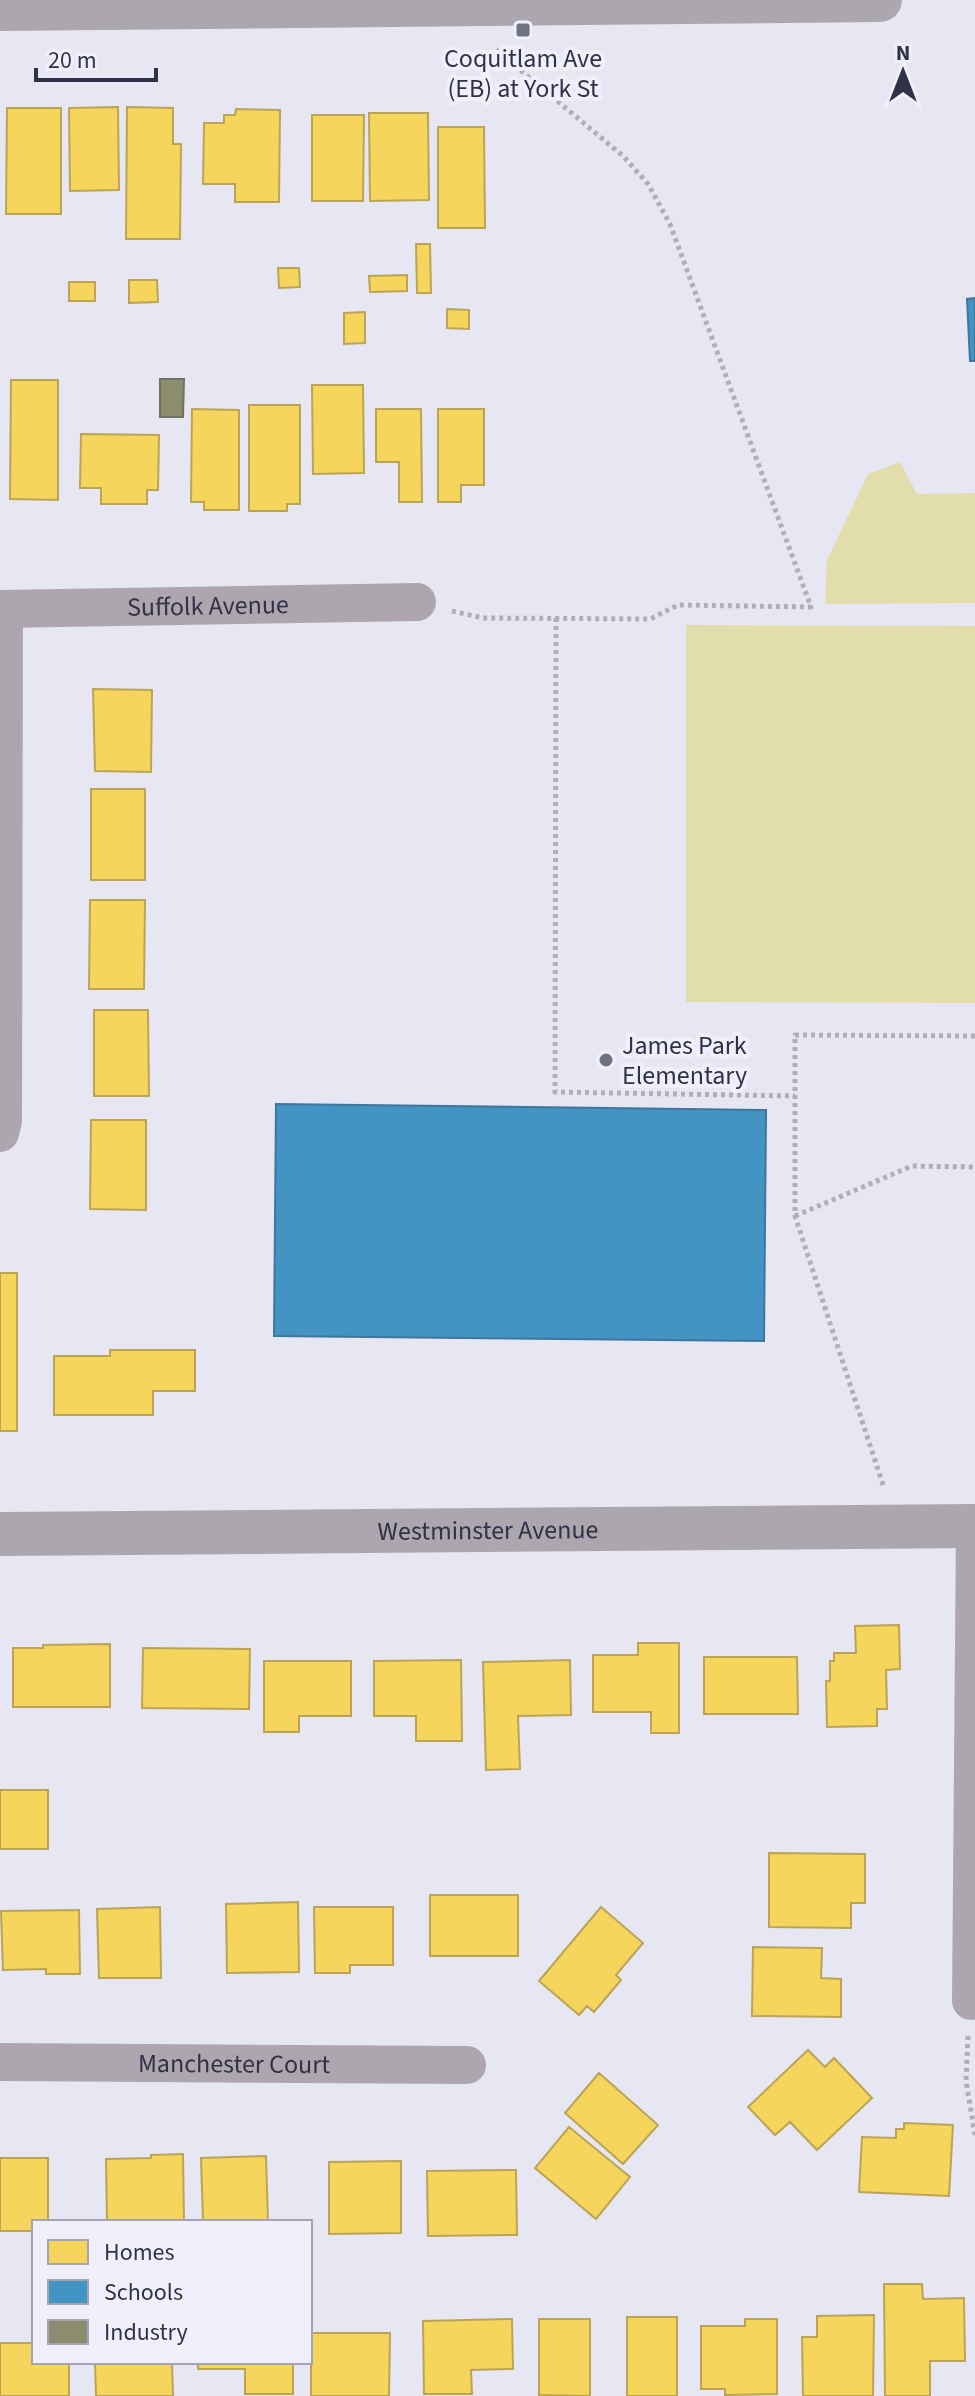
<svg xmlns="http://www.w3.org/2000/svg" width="975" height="2396" font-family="'Source Sans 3',sans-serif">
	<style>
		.green { fill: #e2deac }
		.homes { fill: #f6d55c; stroke: #bba456; stroke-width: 2 }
		.schools { fill: #4393c3; stroke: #3e769e; stroke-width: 2 }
		.industry { fill: #8c8c6e; stroke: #717163; stroke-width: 2 }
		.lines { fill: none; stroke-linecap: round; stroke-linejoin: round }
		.path { stroke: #b1aeb6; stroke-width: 5; stroke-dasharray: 4 4; stroke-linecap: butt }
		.street { stroke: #ada6ae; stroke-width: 38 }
		.secondary { stroke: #aca6ae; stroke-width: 44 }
		.poi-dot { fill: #717184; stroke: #f0f0fc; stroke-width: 3 }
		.labels { text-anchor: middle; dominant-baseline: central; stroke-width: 8; stroke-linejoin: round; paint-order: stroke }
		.poi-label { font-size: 26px; fill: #313148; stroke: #f0f0fc }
		.street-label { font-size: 26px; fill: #313148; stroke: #f0f0fc }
	</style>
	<rect width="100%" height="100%" fill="#e7e7f4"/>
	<path class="green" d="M 900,462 L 917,494 L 975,493 L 975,603 L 825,604 L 827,560 L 868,474 Z
		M 686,625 L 975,626 L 975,1003 L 686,1002 Z"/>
	<path class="homes" d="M 118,107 L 119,190 L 70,191 L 69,108 Z
		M 127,107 L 173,108 L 173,144 L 181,144 L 180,239 L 126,239 Z
		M 7,108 L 61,108 L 61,214 L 6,214 Z
		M 236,109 L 280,110 L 279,202 L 235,202 L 235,184 L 203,184 L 204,123 L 224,123 L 224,115 L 235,115 Z
		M 369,113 L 428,113 L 429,200 L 370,201 Z
		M 312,115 L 364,115 L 363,201 L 312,201 Z
		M 438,127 L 484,127 L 485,228 L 438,228 Z
		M 416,244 L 430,244 L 431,293 L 417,293 Z
		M 278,268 L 299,268 L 300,287 L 279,288 Z
		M 407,275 L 407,291 L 370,292 L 369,276 Z
		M 129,280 L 157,280 L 158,302 L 129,303 Z
		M 69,282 L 95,282 L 95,301 L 69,301 Z
		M 447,309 L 469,310 L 469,329 L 447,328 Z
		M 365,312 L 365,343 L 344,344 L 344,313 Z
		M 11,380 L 58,380 L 58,500 L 10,499 Z
		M 312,385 L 363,385 L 364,473 L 313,474 Z
		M 249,405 L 300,405 L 300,504 L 287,504 L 287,511 L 249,511 Z
		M 192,409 L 239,410 L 239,510 L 204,510 L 204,502 L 191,502 Z
		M 376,409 L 421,409 L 422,502 L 399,502 L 399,462 L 376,462 Z
		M 438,409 L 484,409 L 484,485 L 461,485 L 461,502 L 438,502 Z
		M 81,434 L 159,435 L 158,490 L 147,490 L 147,504 L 101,504 L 101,488 L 80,488 Z
		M 93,689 L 152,690 L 151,772 L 95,771 Z
		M 91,789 L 145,789 L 145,880 L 91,880 Z
		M 90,900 L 145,900 L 144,989 L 89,989 Z
		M 94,1010 L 148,1010 L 149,1096 L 94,1096 Z
		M 91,1120 L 146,1120 L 146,1210 L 90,1209 Z
		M 0,1273 L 17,1273 L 17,1431 L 0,1431 Z
		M 110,1350 L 195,1350 L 195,1391 L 153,1391 L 153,1415 L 54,1415 L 54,1356 L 110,1356 Z
		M 899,1625 L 900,1669 L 886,1670 L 887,1709 L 877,1709 L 877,1726 L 827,1727 L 826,1681 L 830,1681 L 830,1661 L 834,1661 L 834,1653 L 856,1653 L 855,1626 Z
		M 638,1643 L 679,1643 L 679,1733 L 651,1733 L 651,1712 L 593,1712 L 593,1655 L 638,1655 Z
		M 110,1644 L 110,1707 L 13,1707 L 13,1648 L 43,1648 L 43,1645 Z
		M 143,1648 L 250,1649 L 249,1709 L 142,1708 Z
		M 704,1657 L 797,1657 L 798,1714 L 704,1714 Z
		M 461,1660 L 462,1741 L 416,1741 L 416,1716 L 374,1716 L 374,1661 Z
		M 570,1660 L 571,1715 L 518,1716 L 520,1769 L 486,1770 L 483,1662 Z
		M 264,1661 L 351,1661 L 351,1716 L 299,1716 L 299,1732 L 264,1732 Z
		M 0,1790 L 48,1790 L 48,1849 L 0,1849 Z
		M 769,1853 L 865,1854 L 865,1903 L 851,1903 L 851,1928 L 769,1927 Z
		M 430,1895 L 518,1895 L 518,1956 L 430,1956 Z
		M 298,1902 L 299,1972 L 227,1973 L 226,1904 Z
		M 160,1907 L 161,1978 L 99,1978 L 97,1909 Z
		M 314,1907 L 393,1907 L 393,1965 L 350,1965 L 350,1973 L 315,1973 Z
		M 601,1907 L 643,1943 L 616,1975 L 621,1980 L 594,2012 L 587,2006 L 579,2015 L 539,1981 Z
		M 79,1910 L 80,1974 L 46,1974 L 46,1969 L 3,1970 L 1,1911 Z
		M 753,1947 L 822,1948 L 821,1978 L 841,1979 L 841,2017 L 752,2016 Z
		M 808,2050 L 825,2067 L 834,2058 L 872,2098 L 817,2150 L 790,2122 L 775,2135 L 748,2107 Z
		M 599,2073 L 658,2125 L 623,2164 L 565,2113 Z
		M 904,2123 L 953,2125 L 949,2196 L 859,2192 L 862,2137 L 896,2138 L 896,2129 L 904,2129 Z
		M 569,2127 L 630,2177 L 596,2219 L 535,2168 Z
		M 183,2154 L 184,2222 L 107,2222 L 106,2159 L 151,2158 L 151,2155 Z
		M 266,2156 L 268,2222 L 203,2222 L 201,2158 Z
		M 0,2158 L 48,2158 L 48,2222 L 34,2222 L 34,2231 L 0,2231 Z
		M 401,2161 L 401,2233 L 329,2234 L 329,2162 Z
		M 516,2170 L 517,2235 L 428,2236 L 427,2171 Z
		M 884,2284 L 922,2284 L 923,2299 L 964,2298 L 965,2361 L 930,2361 L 930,2396 L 885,2396 Z
		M 874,2315 L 873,2396 L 803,2396 L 802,2337 L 817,2337 L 817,2316 Z
		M 627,2317 L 677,2317 L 677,2396 L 627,2396 Z
		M 512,2319 L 513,2369 L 471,2370 L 472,2394 L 424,2394 L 423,2321 Z
		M 539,2319 L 590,2319 L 590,2396 L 539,2395 Z
		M 745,2319 L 777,2319 L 777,2394 L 725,2395 L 725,2389 L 701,2389 L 701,2326 L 745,2326 Z
		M 311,2333 L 390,2333 L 389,2396 L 311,2396 Z
		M 0,2343 L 34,2343 L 34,2362 L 69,2362 L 69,2396 L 0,2396 Z
		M 95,2362 L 172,2362 L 173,2396 L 96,2396 Z
		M 198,2362 L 293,2362 L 293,2394 L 245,2394 L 245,2369 L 198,2369 Z"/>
	<path class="schools" d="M 975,298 L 975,361 L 970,361 L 967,299 Z
		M 276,1104 L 766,1110 L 764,1341 L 274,1336 Z"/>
	<path class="industry" d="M 160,379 L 184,379 L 183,417 L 160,417 Z"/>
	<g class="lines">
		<path class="path" d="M 452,611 L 483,618 L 650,619 L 678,605 L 811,607 L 670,224 L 648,184 L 623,156 L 494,48
			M 556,618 L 555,1092 L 795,1096
			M 795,1216 L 912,1166 L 975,1167
			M 883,1485 L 795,1216 L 795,1035 L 975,1036
			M 968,2036 L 966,2081 L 975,2135"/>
		<g class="street">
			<path id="s1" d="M 0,609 L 417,602"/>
			<path d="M 0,1133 L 3,1121 L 4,609"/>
			<path d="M 971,2001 L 975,1526"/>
			<path id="s2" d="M 0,2062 L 467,2065"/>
		</g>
		<g class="secondary">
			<path d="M 0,9 L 880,0"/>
			<path id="s3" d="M 0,1534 L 975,1526"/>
		</g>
	</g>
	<g class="poi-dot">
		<rect x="515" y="22" width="16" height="16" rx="4"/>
		<circle cx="606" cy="1060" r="8"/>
	</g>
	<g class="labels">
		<g class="poi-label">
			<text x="523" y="58">Coquitlam Ave<tspan x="523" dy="30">(EB) at York St</tspan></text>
			<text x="622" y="1045" text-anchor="start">James Park<tspan x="622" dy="30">Elementary</tspan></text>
		</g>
		<g class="street-label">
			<text stroke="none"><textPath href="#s1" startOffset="208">Suffolk Avenue</textPath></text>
			<text stroke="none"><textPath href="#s3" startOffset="488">Westminster Avenue</textPath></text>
			<text stroke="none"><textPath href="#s2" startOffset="234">Manchester Court</textPath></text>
		</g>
	</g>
	<rect x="32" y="2220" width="280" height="144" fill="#f0f0fc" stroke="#a4a4b4" stroke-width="2"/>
	<rect x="48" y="2240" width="40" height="24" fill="#f6d55c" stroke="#a4a4b4" stroke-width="2"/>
	<text x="104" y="2260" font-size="24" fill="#313148">Homes</text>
	<rect x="48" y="2280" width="40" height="24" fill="#4393c3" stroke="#a4a4b4" stroke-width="2"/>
	<text x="104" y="2300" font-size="24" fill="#313148">Schools</text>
	<rect x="48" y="2320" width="40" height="24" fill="#8c8c6e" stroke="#a4a4b4" stroke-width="2"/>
	<text x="104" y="2340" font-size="24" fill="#313148">Industry</text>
	<g transform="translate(903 72)" stroke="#f0f0fc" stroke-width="6" paint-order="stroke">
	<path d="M0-6L14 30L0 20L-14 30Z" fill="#313148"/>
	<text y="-12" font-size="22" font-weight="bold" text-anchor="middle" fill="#313148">N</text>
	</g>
	<path d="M36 68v12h120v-12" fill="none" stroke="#313148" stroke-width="4"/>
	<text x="48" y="68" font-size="24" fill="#313148" stroke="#f0f0fc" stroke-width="6" paint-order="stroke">20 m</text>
</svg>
